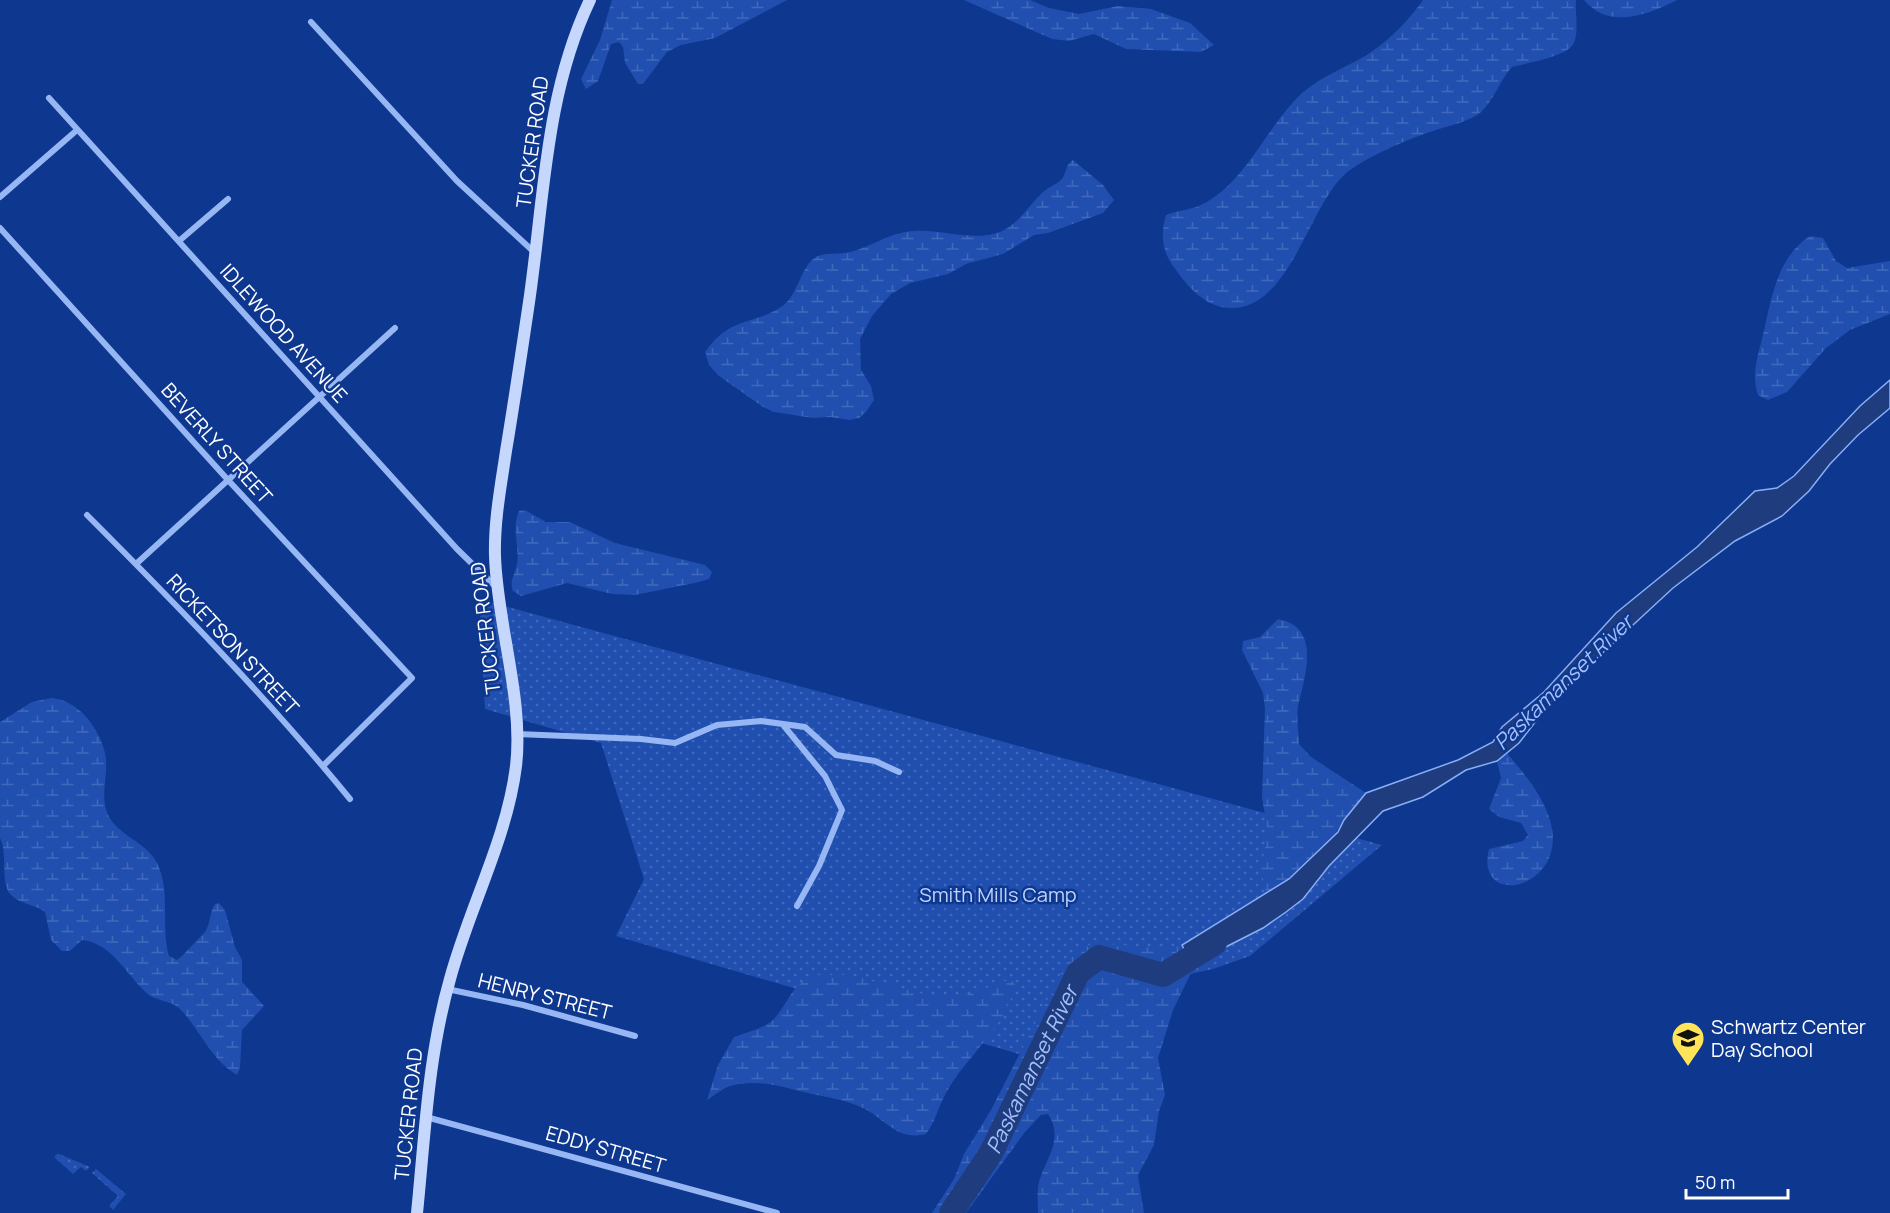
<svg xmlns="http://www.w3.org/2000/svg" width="1890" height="1213" font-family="Manrope,sans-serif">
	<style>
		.grass { fill: url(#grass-dots) }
		.wetland { fill: url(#wetland-marsh) }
		.water { fill: #1e3c7e; stroke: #88aef8; stroke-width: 1.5 }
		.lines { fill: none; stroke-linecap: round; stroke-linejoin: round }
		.river { stroke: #1e3c7e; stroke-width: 24 }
		.minor { stroke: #97b6f4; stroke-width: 6 }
		.secondary { stroke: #c6d7fd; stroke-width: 12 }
		.labels { text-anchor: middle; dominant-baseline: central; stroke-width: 5; stroke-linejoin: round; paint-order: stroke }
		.street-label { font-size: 20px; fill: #fff; stroke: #0e378f }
		.park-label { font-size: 20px; fill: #bed4fe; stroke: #0e378f }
		.poi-label { font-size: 20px; fill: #fff; stroke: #0e378f; text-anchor: start }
		.water-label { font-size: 21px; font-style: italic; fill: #a3c0fb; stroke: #0e378f }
	</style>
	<defs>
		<pattern id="grass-dots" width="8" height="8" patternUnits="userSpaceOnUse" patternTransform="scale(1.5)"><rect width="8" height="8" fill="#204faf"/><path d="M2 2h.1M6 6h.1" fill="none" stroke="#4169bb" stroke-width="1.8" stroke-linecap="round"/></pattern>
		<pattern id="wetland-marsh" width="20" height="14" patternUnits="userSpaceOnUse" patternTransform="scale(1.5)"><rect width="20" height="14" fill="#204faf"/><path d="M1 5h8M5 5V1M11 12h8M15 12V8" fill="none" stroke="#4169bb"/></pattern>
	</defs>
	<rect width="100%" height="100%" fill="#0e378f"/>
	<path class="grass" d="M 479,599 L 1382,845 L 1250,956 L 1213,969 L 1181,976 L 1039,1060 L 616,936 L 644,879 L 601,743 L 485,709 Z
		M 57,1154 L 59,1154 L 90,1167 L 86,1171 L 81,1167 L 73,1174 L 54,1157 Z
		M 96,1169 L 126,1194 L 113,1210 L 109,1206 L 118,1196 L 92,1173 Z"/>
	<path class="wetland" d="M 612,0 L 787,0 L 715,38 L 681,45 L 667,52 L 643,84 L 638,84 L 625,63 L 623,47 L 619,42 L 611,44 L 598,81 L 586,89 L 581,79 L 600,40 Z
		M 964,0 L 1030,0 L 1049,8 L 1079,14 L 1118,6 L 1151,9 L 1190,23 L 1214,45 L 1201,52 L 1126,49 L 1094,34 L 1069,41 L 1052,39 Z
		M 1423,0 L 1576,0 C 1575,12 1579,32 1574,43 C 1567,57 1526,63 1512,67 C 1500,80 1494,100 1481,112 C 1470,121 1452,125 1439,129 C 1413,137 1364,157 1344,175 C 1309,208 1290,305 1234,308 C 1208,309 1190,290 1176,270 C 1162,253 1160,235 1166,215 C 1179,210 1193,210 1205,203 C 1246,181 1268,125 1301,94 C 1318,79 1337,71 1356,61 C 1382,48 1406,24 1423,0 Z
		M 1584,0 L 1677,0 C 1648,15 1609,30 1584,0 Z
		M 1073,160 L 1103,185 L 1114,200 L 1103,213 L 1048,233 L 1034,235 L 1003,254 L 966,264 L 948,274 L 910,283 L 891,294 L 872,316 L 860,339 L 861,370 L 871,386 L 874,400 L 866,412 L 859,418 L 850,420 L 830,417 L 813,418 L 774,412 L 763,407 L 719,376 L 709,365 L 705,352 C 731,316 751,326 781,307 C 799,296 800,264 818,256 C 829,252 839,255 850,252 C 871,247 890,232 914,231 C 942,229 972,242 1000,232 C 1019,224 1029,205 1043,192 C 1049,187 1057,184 1062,179 C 1067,172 1065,165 1073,160 Z
		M 1810,236 L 1823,238 L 1836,261 L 1847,268 L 1890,261 L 1890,314 L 1850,330 L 1826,348 L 1787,392 L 1768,400 L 1758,395 C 1751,373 1758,356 1763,335 C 1771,300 1777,257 1810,236 Z
		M 525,510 L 546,522 L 570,522 L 615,543 L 705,565 L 712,572 L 709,579 L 699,582 L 635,595 L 612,594 L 567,583 L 521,596 L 513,591 C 509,581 515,574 517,564 C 520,546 511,529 519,511 Z
		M 1278,619 C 1323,627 1304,679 1298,706 C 1296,718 1299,732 1299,744 L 1311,757 L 1366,793 L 1329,841 L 1289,879 L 1266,893 L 1261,869 L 1268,832 L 1262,798 L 1265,708 L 1263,693 L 1242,650 L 1243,641 L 1260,637 Z
		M 51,698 C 78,700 99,727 105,753 C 110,775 98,795 109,817 C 120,836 145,842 156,861 C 172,891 160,925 169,956 L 177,960 C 180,959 202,935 205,932 C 211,923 209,913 215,904 L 219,903 L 225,910 L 235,947 L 242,960 L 242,982 L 264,1006 L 242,1030 L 240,1068 L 237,1075 C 210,1059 200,1029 179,1008 C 171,1001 158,1001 149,995 C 127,977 113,943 82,940 L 70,951 L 62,951 L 51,940 L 45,912 C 34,904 19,904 10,894 C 0,881 8,853 0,838 L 0,722 L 32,702 Z
		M 1507,753 C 1524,774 1545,797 1551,824 C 1567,889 1474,910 1489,849 L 1523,841 L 1528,835 L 1521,823 L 1499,817 L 1489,809 L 1501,778 L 1497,761 Z
		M 1099,943 L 1153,948 L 1182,945 L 1193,969 L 1173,1010 L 1158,1058 L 1165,1095 L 1159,1111 L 1154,1145 L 1138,1175 L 1144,1213 L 1038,1213 C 1038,1201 1036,1187 1041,1176 C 1049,1154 1063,1137 1048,1114 L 1041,1115 L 1025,1132 L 966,1213 L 932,1213 L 954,1179 L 964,1154 L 991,1110 L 1069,957 L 1084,946 Z
		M 819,975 L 848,975 L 939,998 L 961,997 L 1005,981 L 1012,981 L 1015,985 C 1006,1028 966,1056 946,1093 C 938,1107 936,1121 926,1134 C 898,1141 887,1121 865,1109 C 847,1100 831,1098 812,1094 C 783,1088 765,1079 734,1085 C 723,1087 716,1095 707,1100 L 718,1065 L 734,1037 C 747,1032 763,1029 773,1020 C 792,1000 789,983 819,975 Z"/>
	<path class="water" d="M 1890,380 L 1890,408 L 1858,435 L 1830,464 L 1809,491 L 1782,516 L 1735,541 L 1673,588 L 1554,698 L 1519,743 L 1497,761 L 1466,770 L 1423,797 L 1383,811 L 1329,866 L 1303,899 L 1286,912 L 1263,928 L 1210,955 L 1193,969 L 1182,945 L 1289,879 L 1338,832 L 1344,820 L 1366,793 L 1458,760 L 1493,742 L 1502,727 L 1544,692 L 1616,613 L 1697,547 L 1755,491 L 1777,488 L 1794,476 L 1860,406 Z"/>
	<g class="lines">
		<path class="river" id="s1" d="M 951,1213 L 991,1153 L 1078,973 L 1099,957 L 1163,975 L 1215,943"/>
		<path class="minor" d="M 311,22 L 457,181 L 534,252
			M 49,98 L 457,549 L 496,587
			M 0,197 L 77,130
			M 0,228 L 228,480 L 412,678 L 323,766
			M 179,241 L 228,199
			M 87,515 C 176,604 270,701 350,799
			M 136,564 L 395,328
			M 784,726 L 825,776 L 842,810 L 819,866 L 797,906
			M 517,734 L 641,739 L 675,743 L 717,725 L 761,721 L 805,727 L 836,755 L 875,761 L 899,772
			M 447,989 L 523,1005 L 635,1036
			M 426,1117 L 777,1213"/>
		<path class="secondary" d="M 417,1213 C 425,1134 428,1056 450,979 C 469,908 507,839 516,766 C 524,700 497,624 495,556 C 494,521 501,485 506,451 C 514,403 521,356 528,309 C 544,205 544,96 590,0"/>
	</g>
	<defs>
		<symbol id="school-pin" viewBox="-11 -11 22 30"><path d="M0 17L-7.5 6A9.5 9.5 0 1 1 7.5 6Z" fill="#ffe359" stroke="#0e378f"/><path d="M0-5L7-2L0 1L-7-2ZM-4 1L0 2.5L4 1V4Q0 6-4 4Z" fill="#111"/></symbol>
	</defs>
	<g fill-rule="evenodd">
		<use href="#school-pin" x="1669" y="1019" width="38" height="52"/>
	</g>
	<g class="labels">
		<g class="street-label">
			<text transform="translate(532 142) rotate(-82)">TUCKER ROAD</text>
			<text transform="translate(284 333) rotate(48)">IDLEWOOD AVENUE</text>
			<text transform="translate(217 443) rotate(48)">BEVERLY STREET</text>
			<text transform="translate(485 628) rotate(-97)">TUCKER ROAD</text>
			<text transform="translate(233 644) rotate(47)">RICKETSON STREET</text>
			<text transform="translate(545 996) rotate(14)">HENRY STREET</text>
			<text transform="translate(408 1114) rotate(-84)">TUCKER ROAD</text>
			<text transform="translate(606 1149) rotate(16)">EDDY STREET</text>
		</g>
		<g class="park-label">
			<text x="998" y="894">Smith Mills Camp</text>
		</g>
		<g class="poi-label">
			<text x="1711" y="1026">Schwartz Center<tspan x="1711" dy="23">Day School</tspan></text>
		</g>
		<g class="water-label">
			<text transform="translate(1563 682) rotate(-44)">Paskamanset River</text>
			<text stroke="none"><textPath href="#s1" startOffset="165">Paskamanset River</textPath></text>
		</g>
	</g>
	<path d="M1686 1189v9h102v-9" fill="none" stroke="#ffffff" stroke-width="3"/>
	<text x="1695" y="1189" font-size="18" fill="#ffffff" stroke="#0e378f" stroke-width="4.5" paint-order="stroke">50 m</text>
</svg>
